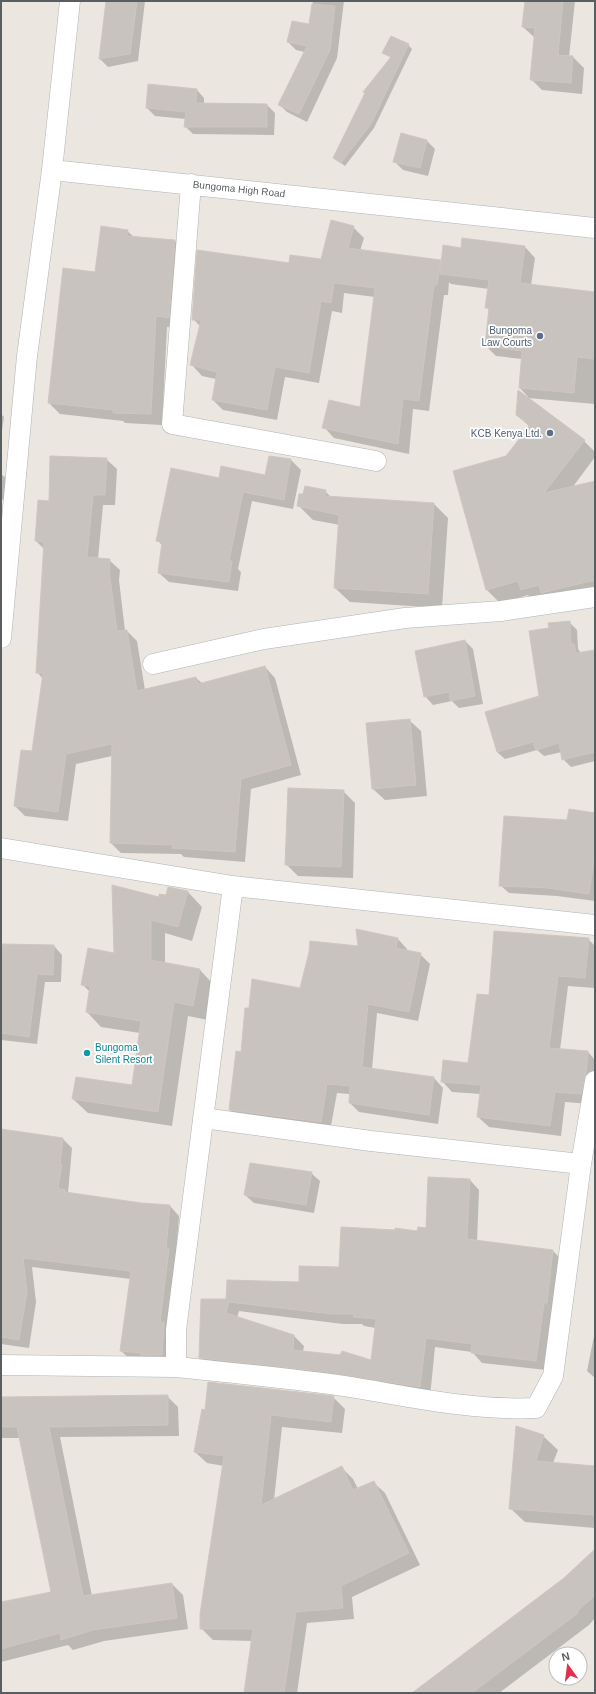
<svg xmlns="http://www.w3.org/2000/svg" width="596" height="1694" font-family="Helvetica,sans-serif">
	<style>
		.shadow { fill: #0003; fill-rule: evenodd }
		.building { fill: #c8c3bf; stroke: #d0c6bf; fill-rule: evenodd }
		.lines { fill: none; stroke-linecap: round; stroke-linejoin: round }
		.street-casing { stroke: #aeb3b5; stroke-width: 21 }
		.street { stroke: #fff; stroke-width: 20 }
		.service-dot { fill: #5c6f8a; stroke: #fff; stroke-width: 1.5 }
		.culture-dot { fill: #0f9aa8; stroke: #fff; stroke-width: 1.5 }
		.labels { text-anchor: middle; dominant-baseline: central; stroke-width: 3.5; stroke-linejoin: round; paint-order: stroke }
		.street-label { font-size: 10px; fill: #595e61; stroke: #fff }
		.service-label { font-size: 10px; fill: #4e5e75; stroke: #fff; text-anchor: end }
		.culture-label { font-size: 10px; fill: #0d838f; stroke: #fff; text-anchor: start }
	</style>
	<rect width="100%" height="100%" fill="#ebe6e0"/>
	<path class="shadow" d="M 107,1 L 145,1 L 138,61 L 108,67 L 100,59 Z
		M 313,1 L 344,1 L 337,58 L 307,122 L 287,112 L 279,104 L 305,52 L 296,50 L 288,42 L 310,25 Z
		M 526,1 L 575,1 L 569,57 L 573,57 L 584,68 L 582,94 L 542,90 L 531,79 L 535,38 L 523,27 Z
		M 408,45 L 412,49 L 374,128 L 345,166 L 334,158 L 366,93 L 391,58 L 384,53 Z
		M 197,90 L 204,98 L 204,104 L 267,105 L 275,113 L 274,135 L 193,134 L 185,126 L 186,119 L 155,116 L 147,108 Z
		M 427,141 L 435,149 L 428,176 L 403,170 L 395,162 Z
		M 353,227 L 364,238 L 360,251 L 440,261 L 442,263 L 462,249 L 525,247 L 535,258 L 531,285 L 595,293 L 595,404 L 528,398 L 584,441 L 595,452 L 595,457 L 572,488 L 595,482 L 595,597 L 535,603 L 528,595 L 500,603 L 487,590 L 506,457 L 530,427 L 517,415 L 528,397 L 520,388 L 522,359 L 496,356 L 486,346 L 490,311 L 486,307 L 489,289 L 451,284 L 449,282 L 448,295 L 444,295 L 429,411 L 413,409 L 409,454 L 334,438 L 324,427 L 361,408 L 375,297 L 344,293 L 342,313 L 332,311 L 319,383 L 285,377 L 277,420 L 223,410 L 213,400 L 216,379 L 202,376 L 192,365 L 201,327 L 193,319 L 290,264 L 322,260 Z
		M 127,231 L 134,237 L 175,241 L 185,252 L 179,328 L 167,327 L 162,425 L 125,423 L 123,421 L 60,414 L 49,403 L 96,273 Z
		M 1,414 L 4,417 L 1,437 Z
		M 270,457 L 291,460 L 301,470 L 293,509 L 252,501 L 238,569 L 241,572 L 238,591 L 169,582 L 159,573 L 163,546 L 157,540 L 220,479 L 266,476 Z
		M 106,459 L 117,469 L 115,505 L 103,505 L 98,559 L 109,560 L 120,570 L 119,580 L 125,631 L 127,631 L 137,641 L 145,690 L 196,678 L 203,684 L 265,667 L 275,678 L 301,775 L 251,789 L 245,862 L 184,857 L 181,854 L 121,853 L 111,843 L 112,756 L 76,764 L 68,821 L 25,816 L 15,806 L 33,752 L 43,679 L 37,672 L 44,549 L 36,541 L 50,502 Z
		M 1,474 L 13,484 L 9,502 L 1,499 Z
		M 325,491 L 331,497 L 434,504 L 448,518 L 442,608 L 350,602 L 335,588 L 340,525 L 313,520 L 299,506 Z
		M 569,622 L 577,630 L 578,649 L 581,653 L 595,651 L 595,761 L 571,767 L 563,759 L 562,752 L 544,756 L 537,750 L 505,759 L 497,752 L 540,697 L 550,629 Z
		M 465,641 L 473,649 L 483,704 L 459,708 L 452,701 L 433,705 L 425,696 Z
		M 409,720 L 421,731 L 427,796 L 385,800 L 373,789 Z
		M 343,791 L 355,803 L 353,878 L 298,876 L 286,864 Z
		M 595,814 L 595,901 L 557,896 L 509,893 L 500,885 L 568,821 Z
		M 169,888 L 188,892 L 202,907 L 192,941 L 165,933 L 165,964 L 200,970 L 214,985 L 208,1020 L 188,1016 L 172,1126 L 88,1113 L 73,1099 L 133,1086 L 140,1033 L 101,1027 L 87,1012 L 90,992 L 82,984 L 115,954 L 160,898 L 166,896 Z
		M 398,939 L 407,949 L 407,951 L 420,954 L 430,964 L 418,1021 L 377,1013 L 372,1069 L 434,1078 L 443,1088 L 438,1124 L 359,1112 L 350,1103 L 350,1094 L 337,1093 L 330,1131 L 240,1119 L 230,1110 L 250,1009 L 301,989 L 359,947 Z
		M 588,939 L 595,946 L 595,988 L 568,986 L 560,1050 L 588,1052 L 595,1060 L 595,1089 L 591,1104 L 565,1102 L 561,1136 L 489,1127 L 478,1117 L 481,1094 L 452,1092 L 442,1081 L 469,1064 L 490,996 Z
		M 1,945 L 54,946 L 62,955 L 61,982 L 45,982 L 37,1044 L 1,1040 Z
		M 1,1130 L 63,1139 L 72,1148 L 68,1193 L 141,1204 L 170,1206 L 179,1216 L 176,1257 L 171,1364 L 131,1360 L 121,1351 L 131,1279 L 32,1267 L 36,1302 L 29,1348 L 1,1344 Z
		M 311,1173 L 320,1181 L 314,1213 L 254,1203 L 245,1195 Z
		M 470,1180 L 479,1190 L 477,1242 L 553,1251 L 563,1261 L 546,1370 L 482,1363 L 472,1352 L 435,1347 L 430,1397 L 210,1367 L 200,1357 L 227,1300 L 300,1283 L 340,1268 L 418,1232 L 427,1230 ZM 239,1311 L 343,1324 L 362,1324 L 364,1326 L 376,1328 L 372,1362 L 303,1352 L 304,1346 L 294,1336 L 237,1318 Z
		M 595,1331 L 595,1378 L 587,1371 Z
		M 167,1396 L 178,1407 L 179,1436 L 60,1437 L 92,1596 L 172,1584 L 183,1595 L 188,1629 L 104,1641 L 73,1650 L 68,1645 L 1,1662 L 1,1603 L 52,1592 L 20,1438 L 1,1438 L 1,1398 Z
		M 333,1397 L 345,1409 L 342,1433 L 282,1427 L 274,1500 L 341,1467 L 353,1479 L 358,1489 L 373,1482 L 385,1493 L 420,1565 L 352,1597 L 354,1619 L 307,1623 L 297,1693 L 280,1693 L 253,1641 L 213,1640 L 201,1628 L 224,1466 L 207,1463 L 195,1452 L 203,1410 Z
		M 543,1436 L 558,1450 L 553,1463 L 595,1467 L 595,1528 L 525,1522 L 510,1508 Z
		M 595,1550 L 595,1618 L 589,1625 L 499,1693 L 413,1693 L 564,1579 Z"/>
	<path class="building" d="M 106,1 L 137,1 L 130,54 L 99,59 Z
		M 525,1 L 563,1 L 558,55 L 573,56 L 571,83 L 530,80 L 535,28 L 522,27 Z
		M 312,4 L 335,6 L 330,50 L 299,114 L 278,105 L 307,46 L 287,42 L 292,21 L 309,24 Z
		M 391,36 L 409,44 L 371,124 L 341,163 L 333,158 L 365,93 L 363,92 L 391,57 L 382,53 Z
		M 148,84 L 197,89 L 196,103 L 267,104 L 267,127 L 184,127 L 186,112 L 146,108 Z
		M 401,133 L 427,140 L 420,168 L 393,162 Z
		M 331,220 L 354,226 L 348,248 L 441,260 L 437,285 L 434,285 L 419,401 L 403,399 L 398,444 L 322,428 L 329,400 L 360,407 L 375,288 L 334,283 L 331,303 L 321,301 L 309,373 L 275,367 L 267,410 L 212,400 L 217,372 L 190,365 L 201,320 L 192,320 L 197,250 L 289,263 L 290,255 L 321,259 Z
		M 101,226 L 128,230 L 127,236 L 175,240 L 169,318 L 156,316 L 151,414 L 113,413 L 113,410 L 48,403 L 63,268 L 95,272 Z
		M 462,238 L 525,246 L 520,283 L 595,292 L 595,359 L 577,357 L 574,393 L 519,388 L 522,351 L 485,346 L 489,308 L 485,308 L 489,280 L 440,274 L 443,245 L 461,248 Z
		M 518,390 L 585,440 L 544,493 L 595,481 L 595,580 L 541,593 L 539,585 L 521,590 L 518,581 L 486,590 L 453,471 L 506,456 L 530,425 L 516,415 Z
		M 50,456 L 107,458 L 105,495 L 93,495 L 87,557 L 110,559 L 109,570 L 117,631 L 127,630 L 137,691 L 196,677 L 198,684 L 265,666 L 291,765 L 241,779 L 235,852 L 172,848 L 173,845 L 110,843 L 112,744 L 66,754 L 58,812 L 14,806 L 21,750 L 32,751 L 43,673 L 36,673 L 44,542 L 35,541 L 38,500 L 49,501 Z
		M 269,456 L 291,459 L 284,500 L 243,492 L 229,561 L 232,561 L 229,582 L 158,573 L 162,542 L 156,541 L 171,468 L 219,478 L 221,466 L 265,475 Z
		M 305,486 L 326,490 L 325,496 L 434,503 L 428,594 L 334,588 L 339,515 L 297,506 L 299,494 L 303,494 Z
		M 570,621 L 571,644 L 574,644 L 576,653 L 595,650 L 595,752 L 562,760 L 559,743 L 536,750 L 533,742 L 497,752 L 485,712 L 539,696 L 529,631 L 549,628 L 548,623 Z
		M 465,640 L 475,696 L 450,701 L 449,692 L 424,697 L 415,651 Z
		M 410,719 L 416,785 L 372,789 L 366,723 Z
		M 288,788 L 344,790 L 341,867 L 285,865 Z
		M 569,809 L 595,813 L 595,855 L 589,894 L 548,888 L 499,886 L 504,816 L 567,820 Z
		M 112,885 L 159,897 L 159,894 L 166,895 L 168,887 L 188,891 L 178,927 L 151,920 L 151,960 L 200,969 L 193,1006 L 174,1002 L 158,1112 L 72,1099 L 76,1077 L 132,1085 L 141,1021 L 86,1012 L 90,986 L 81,985 L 88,948 L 114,953 Z
		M 356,929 L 398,938 L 396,948 L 421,953 L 409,1012 L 368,1004 L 362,1067 L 434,1077 L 429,1115 L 349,1103 L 350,1086 L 327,1084 L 321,1122 L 229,1110 L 236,1051 L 241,1052 L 245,1008 L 249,1008 L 252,979 L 300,988 L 309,952 L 310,941 L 358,946 Z
		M 494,931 L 589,938 L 585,978 L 558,976 L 549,1048 L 588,1051 L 586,1074 L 581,1094 L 555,1092 L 550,1126 L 477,1117 L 481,1085 L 441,1082 L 443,1060 L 468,1063 L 477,994 L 489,995 Z
		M 1,944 L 54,945 L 53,975 L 37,974 L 29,1037 L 1,1033 Z
		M 1,1129 L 63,1138 L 60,1165 L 62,1165 L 58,1188 L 65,1190 L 65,1192 L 141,1203 L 170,1205 L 166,1249 L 169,1249 L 160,1322 L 164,1322 L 162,1355 L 141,1355 L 141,1353 L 120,1351 L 131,1271 L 23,1258 L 27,1292 L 19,1340 L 1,1337 Z
		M 250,1163 L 312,1172 L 306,1205 L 244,1195 Z
		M 428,1177 L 470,1179 L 467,1239 L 553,1250 L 547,1303 L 544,1303 L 536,1361 L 471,1353 L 472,1344 L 426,1338 L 420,1387 L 324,1372 L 199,1358 L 201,1299 L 226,1299 L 227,1280 L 299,1282 L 299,1266 L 339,1267 L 341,1227 L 395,1230 L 395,1228 L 417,1231 L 418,1227 L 426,1228 ZM 229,1302 L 332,1314 L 354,1314 L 353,1317 L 376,1319 L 371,1360 L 342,1351 L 340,1355 L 293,1350 L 294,1335 L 226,1313 Z
		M 208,1382 L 334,1396 L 331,1422 L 271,1415 L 261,1505 L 342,1466 L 353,1490 L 374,1481 L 409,1553 L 341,1586 L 343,1608 L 296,1612 L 284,1693 L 244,1693 L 253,1629 L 200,1629 L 200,1614 L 224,1456 L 194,1452 L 202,1409 L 205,1410 Z
		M 168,1395 L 168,1425 L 49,1427 L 83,1596 L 172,1583 L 177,1618 L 93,1630 L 61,1640 L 60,1633 L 1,1649 L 1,1602 L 51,1592 L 17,1427 L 1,1427 L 1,1397 Z
		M 516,1426 L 544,1435 L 536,1461 L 595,1466 L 595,1515 L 509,1509 Z
		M 595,1549 L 595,1595 L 577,1612 L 578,1613 L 472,1693 L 412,1693 L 564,1578 Z"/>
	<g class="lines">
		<defs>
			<path id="street" d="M 52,170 L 595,228
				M 191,184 L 172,424 L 376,461
				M 1,638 L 27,356 L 52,170 L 70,1
				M 153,664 L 264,639 L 405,618 L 501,611 L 595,597
				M 1,848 L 233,886 L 595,925
				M 203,1118 L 371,1141 L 581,1164
				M 1,1365 L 176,1367 L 176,1330 L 233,886
				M 176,1367 C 232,1373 288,1378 344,1386 C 408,1396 471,1411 536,1408 L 553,1376 L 581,1164 L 595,1081"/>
		</defs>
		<use href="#street" class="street-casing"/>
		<use href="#street" class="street"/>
	</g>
	<g class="service-dot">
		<circle cx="540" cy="336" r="4"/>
		<circle cx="550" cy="433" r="4"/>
	</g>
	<circle class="culture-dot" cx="87" cy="1053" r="4"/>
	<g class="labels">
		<g class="street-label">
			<text transform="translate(239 189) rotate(6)">Bungoma High Road</text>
		</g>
		<g class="service-label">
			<text x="532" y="330">Bungoma<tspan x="532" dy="12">Law Courts</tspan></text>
			<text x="542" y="433">KCB Kenya Ltd.</text>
		</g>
		<g class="culture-label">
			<text x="95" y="1047">Bungoma<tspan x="95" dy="12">Silent Resort</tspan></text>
		</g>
	</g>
	<rect width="596" height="1694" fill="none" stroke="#595e61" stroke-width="4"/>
	<g transform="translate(568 1666) rotate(346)"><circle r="19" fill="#ffffff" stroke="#bdbfc0"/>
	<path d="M0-3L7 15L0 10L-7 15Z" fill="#e22f4c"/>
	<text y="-6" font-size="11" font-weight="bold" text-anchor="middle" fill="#595e61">N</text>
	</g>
</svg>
